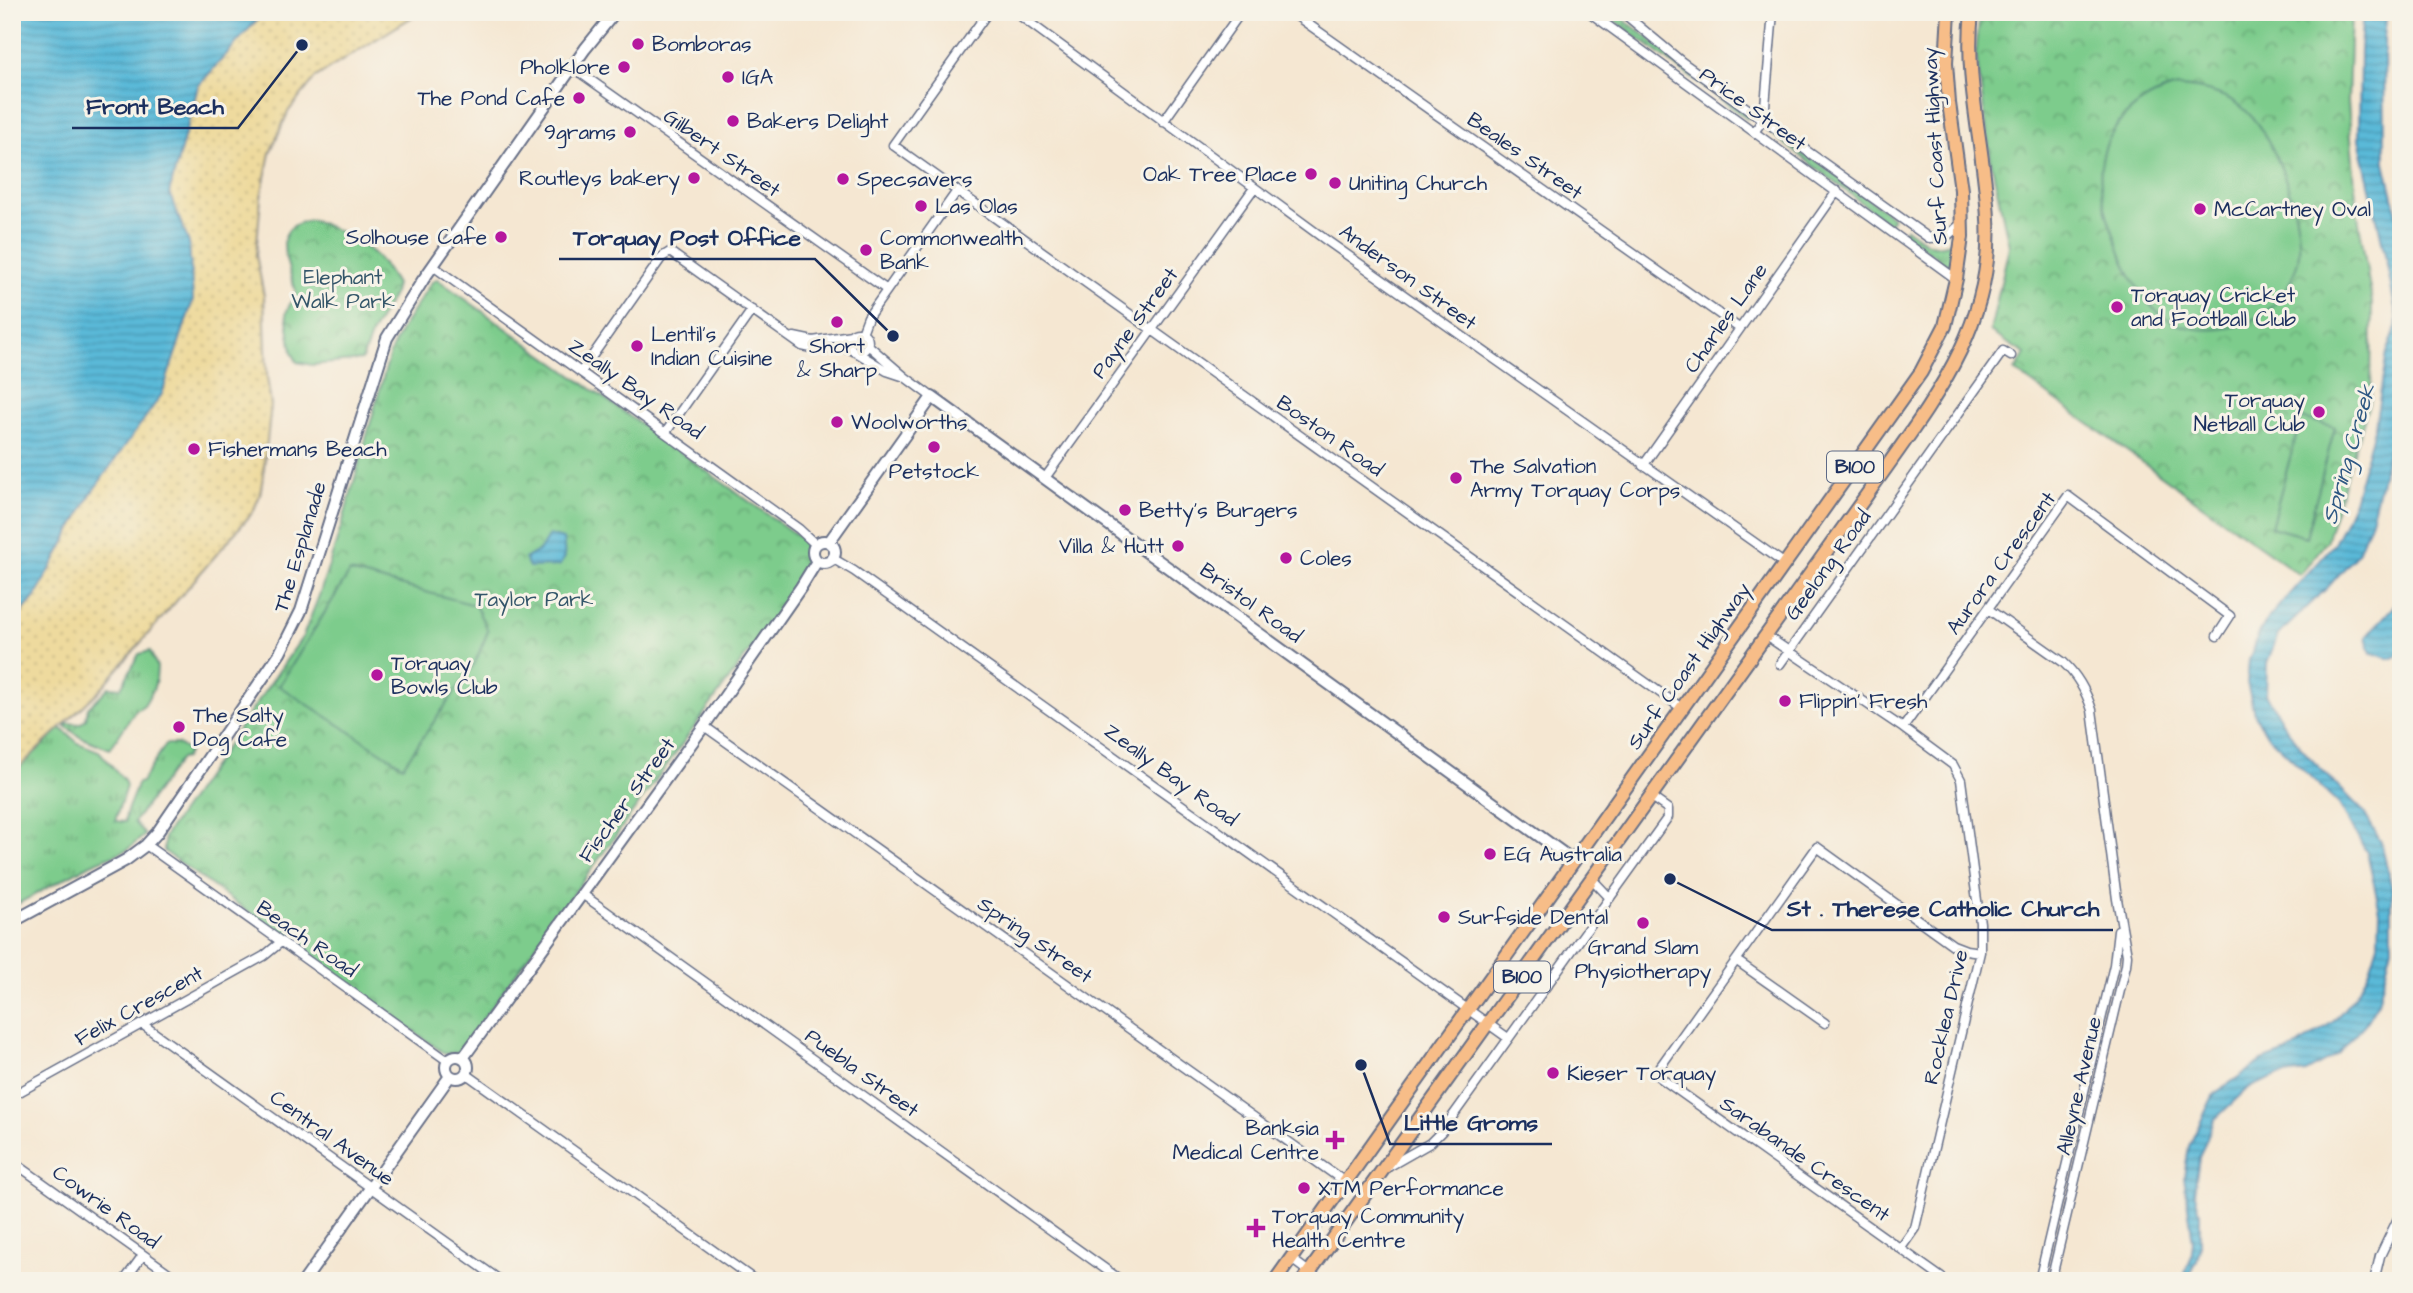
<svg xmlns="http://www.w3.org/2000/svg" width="2413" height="1293" font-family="'Architects Daughter',sans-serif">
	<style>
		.grass { fill: url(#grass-tufts); stroke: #4c7e75; stroke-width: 2 }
		.sand { fill: url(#sand-dots); stroke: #84847e; stroke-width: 2 }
		.park { fill: url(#park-crowns); stroke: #4c7e75; stroke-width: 2 }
		.pitch { fill: #7dcc8c; stroke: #4c7e75; stroke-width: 2 }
		.water { fill: url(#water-rules); stroke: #3a749b; stroke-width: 2 }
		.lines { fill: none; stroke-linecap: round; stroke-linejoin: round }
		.minor-casing { stroke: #676f87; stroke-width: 11 }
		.tertiary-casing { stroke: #676f87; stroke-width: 14 }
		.primary-casing { stroke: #676f87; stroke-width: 16 }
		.minor { stroke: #fff; stroke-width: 8 }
		.tertiary { stroke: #fff; stroke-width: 10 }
		.primary { stroke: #f7bd88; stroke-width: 12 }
		.poi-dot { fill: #b5179e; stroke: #f7f3e8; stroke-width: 2.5 }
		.labels { text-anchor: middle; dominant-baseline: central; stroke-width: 6; stroke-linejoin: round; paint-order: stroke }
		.shield { fill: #f7f3e8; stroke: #5d6a87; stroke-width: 2 }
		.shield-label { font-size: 19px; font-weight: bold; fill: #1b2f5e }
		.poi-label { font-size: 21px; fill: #1b2f5e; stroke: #f7f3e8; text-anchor: start }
		.street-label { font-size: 21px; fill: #1b2f5e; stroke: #f7f3e8 }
		.park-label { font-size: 21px; fill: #34566a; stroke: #f7f3e8 }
		.water-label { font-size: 23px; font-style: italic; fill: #2e5883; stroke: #f7f3e8 }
		.leader { fill: none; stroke: #1b2f5e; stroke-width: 2.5 }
		.callout-dot { fill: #1b2f5e; stroke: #f7f3e8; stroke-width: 2.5 }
		.callout-label { font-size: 23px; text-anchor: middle; font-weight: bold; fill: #1b2f5e; stroke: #f7f3e8; stroke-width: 6; stroke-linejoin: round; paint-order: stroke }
	</style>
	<defs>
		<pattern id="grass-tufts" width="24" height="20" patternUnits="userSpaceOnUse" patternTransform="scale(1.75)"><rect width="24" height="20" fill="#7dcc8c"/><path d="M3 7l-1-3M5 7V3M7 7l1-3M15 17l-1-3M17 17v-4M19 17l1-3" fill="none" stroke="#66a676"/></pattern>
		<pattern id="sand-dots" width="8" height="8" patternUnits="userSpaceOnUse" patternTransform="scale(1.75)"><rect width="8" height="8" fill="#eeda9e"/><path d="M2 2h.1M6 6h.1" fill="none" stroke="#ccbb8a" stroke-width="1.8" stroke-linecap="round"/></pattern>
		<pattern id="park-crowns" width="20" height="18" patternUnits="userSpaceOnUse" patternTransform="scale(1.75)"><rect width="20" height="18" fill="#7dcc8c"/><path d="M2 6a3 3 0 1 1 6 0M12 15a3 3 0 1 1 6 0" fill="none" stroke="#66a676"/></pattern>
		<pattern id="water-rules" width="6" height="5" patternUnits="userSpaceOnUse" patternTransform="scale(1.75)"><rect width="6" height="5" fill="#5ab9d8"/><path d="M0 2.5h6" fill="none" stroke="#4a97b2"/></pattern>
	</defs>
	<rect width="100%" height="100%" fill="#f7f3e8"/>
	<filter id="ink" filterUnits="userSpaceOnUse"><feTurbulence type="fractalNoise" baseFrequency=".0143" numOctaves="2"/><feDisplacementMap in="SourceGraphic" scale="14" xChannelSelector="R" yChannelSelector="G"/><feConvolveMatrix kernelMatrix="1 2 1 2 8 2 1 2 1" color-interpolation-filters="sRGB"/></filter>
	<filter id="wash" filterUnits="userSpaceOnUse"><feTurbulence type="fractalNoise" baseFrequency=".00686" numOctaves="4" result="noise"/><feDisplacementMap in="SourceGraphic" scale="28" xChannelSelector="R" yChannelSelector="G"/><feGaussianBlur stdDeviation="1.57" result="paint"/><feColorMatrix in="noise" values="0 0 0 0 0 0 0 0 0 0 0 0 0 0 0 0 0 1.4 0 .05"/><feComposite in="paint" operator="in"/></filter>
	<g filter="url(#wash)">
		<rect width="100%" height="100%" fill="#f5e7d2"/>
		<path class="grass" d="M 1608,12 L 1614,12 L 1749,114 L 1747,119 L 1607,15 Z
			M 1769,126 L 1893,217 L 1889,224 L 1767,130 Z
			M 1906,228 C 1925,241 1931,251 1953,242 L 1950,266 L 1902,233 Z
			M 150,651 L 157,667 L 156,680 L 153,690 L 144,705 L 135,711 L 110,749 L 80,737 L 65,726 L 68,723 L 80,724 L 86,719 L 88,708 L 109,687 L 121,688 L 139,654 Z
			M 61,728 L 78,743 L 99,751 L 124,780 L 126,786 L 115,821 L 125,822 C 125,809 134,797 137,784 L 142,781 L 166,744 L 178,744 L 189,751 L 185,758 L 180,759 L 134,822 L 145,835 L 127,850 L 91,864 L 12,907 L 12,774 Z"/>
		<path class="sand" d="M 264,12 L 420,12 L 316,77 L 288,112 L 270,153 L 261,197 L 256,255 L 264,296 L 267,377 L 271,405 L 263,476 L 260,495 L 253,512 L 99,691 L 12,774 L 12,624 L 35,597 L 90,496 L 189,243 L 169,193 L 198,86 Z"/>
		<path class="park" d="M 1980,12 L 2351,12 L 2348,102 L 2357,209 L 2372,302 L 2371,397 L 2326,542 L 2300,575 L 2015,371 L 2025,354 L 1990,332 L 2009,246 L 1991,161 L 1976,54 Z
			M 312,220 C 334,228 360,240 376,256 C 384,264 390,275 396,284 L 394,293 L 372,333 L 362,360 L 312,365 L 297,362 L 292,352 L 286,313 L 296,292 C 288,263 267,225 312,220 Z
			M 437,279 L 802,539 C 810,555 808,564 801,580 L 459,1052 L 445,1054 L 164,851 L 164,837 L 303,636 L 320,593 L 342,524 L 390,353 L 402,328 L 431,283 Z"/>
		<path class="pitch" d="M 2178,87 C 2200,88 2220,92 2238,104 C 2273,129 2302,211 2299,253 C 2298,265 2293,277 2287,288 C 2275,308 2256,322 2232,327 C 2208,332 2182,330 2161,315 C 2140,299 2128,272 2119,248 C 2109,223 2098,193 2101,166 C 2106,125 2139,96 2178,87 Z
			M 2301,418 L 2335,427 L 2306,537 L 2271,527 Z
			M 350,572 L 475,605 L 488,631 L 475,663 L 403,766 L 279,686 Z"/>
		<path class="water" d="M 12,12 L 264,12 L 198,86 L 169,193 L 189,243 L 193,300 L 162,394 L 90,495 L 35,597 L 12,624 Z
			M 2363,12 L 2387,12 L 2384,37 L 2385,162 L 2401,231 L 2401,401 L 2371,520 L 2358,553 L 2328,587 L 2278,635 L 2267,663 L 2266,694 L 2286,728 L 2308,756 L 2363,811 L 2381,842 L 2392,889 L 2392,947 L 2378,1002 L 2365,1024 L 2338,1054 L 2306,1072 L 2277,1076 L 2248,1088 L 2214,1120 L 2199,1158 L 2194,1192 L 2200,1212 L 2200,1248 L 2197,1261 L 2187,1281 L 2182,1281 L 2191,1259 L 2193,1242 L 2184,1177 L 2189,1146 L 2214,1094 L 2262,1061 L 2290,1051 L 2334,1021 L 2355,996 L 2370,970 L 2379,941 L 2380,911 L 2367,853 L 2339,804 L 2267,735 L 2254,713 L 2247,683 L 2249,660 L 2259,633 L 2268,618 L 2334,544 L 2343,526 L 2354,501 L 2375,426 L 2387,353 L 2396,329 L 2397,319 L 2386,259 L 2359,139 L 2360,49 Z
			M 549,535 L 563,539 C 564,549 567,557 559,566 L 529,567 L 525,559 L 540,550 Z
			M 2401,591 L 2401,654 L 2391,659 L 2371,653 L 2366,637 L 2393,607 Z"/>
	</g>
	<g filter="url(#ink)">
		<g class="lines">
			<defs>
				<path id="minor" d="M 988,12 L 893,145 L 1683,709
					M 1015,12 L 1326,240 L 1785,564
					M 1291,12 L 1739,328
					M 1589,12 L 1956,279
					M 1622,12 L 1682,62 L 1929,238 L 1946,237 L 1962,223
					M 572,67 L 887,290
					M 1163,122 L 1241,12
					M 1755,131 L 1764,118 L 1773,12
					M 433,266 L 799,529 L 815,544
					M848 342a10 10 0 1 1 20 0a10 10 0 1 1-20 0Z
					M 862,333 L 868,317 L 957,191
					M 794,337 L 813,341 L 851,335
					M 868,345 L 905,377 L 932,397
					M 856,352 L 887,371 L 902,376
					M 581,372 L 662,257 L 670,252 L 802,346 L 816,349 L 851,348
					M 666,432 L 752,310
					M 1643,466 L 1837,191
					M 1045,478 L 1254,188
					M 832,558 L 854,571 L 1508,1038
					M 1988,609 L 2063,662 C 2078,676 2086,691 2092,710 L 2117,899 L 2127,955 L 2126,965 L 2051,1281
					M 1765,635 L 1903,728 L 1953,765 L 1961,780 L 1980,923 L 1980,952 L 1915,1228 L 1901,1248
					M 1780,664 L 2003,351 L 2011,356
					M 704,726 L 1345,1182
					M 1903,728 L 2068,496 L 2230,616 L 2217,636
					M 146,845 L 448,1061
					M 1592,879 L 1610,898
					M 582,894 L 1122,1281
					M 1737,961 L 1825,1023
					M 142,1024 L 501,1281
					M 465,1073 L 756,1281
					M 12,1096 L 264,956 L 281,942
					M 12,1161 L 180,1281
					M 1388,1167 L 1430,1143 L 1442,1131 L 1668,817 L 1668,809 L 1651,797
					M 1290,1258 L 1321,1281
					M 124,1281 L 143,1255
					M 1946,1281 L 1655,1074 L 1817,847 L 1953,945 L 1966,950 L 1980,952
					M 2039,1281 L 2114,965 L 2118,930
					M 2374,1281 L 2380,1256 L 2401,1212"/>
				<path id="tertiary" d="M813 552a11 11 0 1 1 22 0a11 11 0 1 1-22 0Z
					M 829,542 L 932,397 L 1574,861
					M 12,922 L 126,860 L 146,845 L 157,833 L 280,653 L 301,611 L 387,338 L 423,280 L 585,49 L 615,12
					M446 1067a11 11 0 1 1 22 0a11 11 0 1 1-22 0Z
					M 463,1058 L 704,726 L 801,587 L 817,561
					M 304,1281 L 450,1076"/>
				<path id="primary" d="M 1275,1281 L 1921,372 L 1945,326 L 1956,279 L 1962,237 L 1961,190 L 1949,103 L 1946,63 L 1949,12
					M 1303,1281 L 1866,496 C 1925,411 1995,330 1988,219 C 1985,151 1964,81 1972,12"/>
			</defs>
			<use href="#minor" class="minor-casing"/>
			<use href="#tertiary" class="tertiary-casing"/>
			<use href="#primary" class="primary-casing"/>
			<use href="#minor" class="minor"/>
			<use href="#tertiary" class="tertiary"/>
			<use href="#primary" class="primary"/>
		</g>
	</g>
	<g class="poi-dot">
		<circle cx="638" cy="44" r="7"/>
		<circle cx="624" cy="67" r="7"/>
		<circle cx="728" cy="77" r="7"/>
		<circle cx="579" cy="98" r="7"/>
		<circle cx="733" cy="121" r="7"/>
		<circle cx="630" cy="132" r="7"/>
		<circle cx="1311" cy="174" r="7"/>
		<circle cx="694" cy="178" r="7"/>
		<circle cx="843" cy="179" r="7"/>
		<circle cx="1335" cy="183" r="7"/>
		<circle cx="921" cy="206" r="7"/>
		<circle cx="2200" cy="209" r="7"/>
		<circle cx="501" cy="237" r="7"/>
		<circle cx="866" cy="250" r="7"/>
		<circle cx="2117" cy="307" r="7"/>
		<circle cx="837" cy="322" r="7"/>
		<circle cx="637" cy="346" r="7"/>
		<circle cx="2319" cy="412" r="7"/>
		<circle cx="837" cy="422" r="7"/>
		<circle cx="934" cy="447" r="7"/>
		<circle cx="194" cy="449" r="7"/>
		<circle cx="1456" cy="478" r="7"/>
		<circle cx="1125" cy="510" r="7"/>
		<circle cx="1178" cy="546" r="7"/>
		<circle cx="1286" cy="558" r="7"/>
		<circle cx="377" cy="675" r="7"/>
		<circle cx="1785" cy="701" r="7"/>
		<circle cx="179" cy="727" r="7"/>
		<circle cx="1490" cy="854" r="7"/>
		<circle cx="1444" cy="917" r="7"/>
		<circle cx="1643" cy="923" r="7"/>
		<circle cx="1553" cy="1073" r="7"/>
		<path d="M1331.5 1129.5h7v7h7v7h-7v7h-7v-7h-7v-7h7z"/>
		<circle cx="1304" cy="1188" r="7"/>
		<path d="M1252.5 1217.5h7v7h7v7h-7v7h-7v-7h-7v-7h7z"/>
	</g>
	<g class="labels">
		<g class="shield">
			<rect x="1827" y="451.5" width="56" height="31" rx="5"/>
			<rect x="1494" y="961.5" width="56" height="31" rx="5"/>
		</g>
		<g class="shield-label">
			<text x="1855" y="467">B100</text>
			<text x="1522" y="977">B100</text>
		</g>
		<g class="poi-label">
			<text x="652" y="44">Bomboras</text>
			<text x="610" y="67" text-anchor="end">Pholklore</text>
			<text x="742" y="77">IGA</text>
			<text x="565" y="98" text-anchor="end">The Pond Cafe</text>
			<text x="747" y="121">Bakers Delight</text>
			<text x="616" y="132" text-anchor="end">9grams</text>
			<text x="1297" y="174" text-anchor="end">Oak Tree Place</text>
			<text x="680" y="178" text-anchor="end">Routleys bakery</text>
			<text x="857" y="179">Specsavers</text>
			<text x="1349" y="183">Uniting Church</text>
			<text x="935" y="206">Las Olas</text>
			<text x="2214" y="209">McCartney Oval</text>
			<text x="487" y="237" text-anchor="end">Solhouse Cafe</text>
			<text x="880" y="238">Commonwealth<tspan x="880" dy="24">Bank</tspan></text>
			<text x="2131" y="295">Torquay Cricket<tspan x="2131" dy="24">and Football Club</tspan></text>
			<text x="651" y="334">Lentil's<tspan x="651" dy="24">Indian Cuisine</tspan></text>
			<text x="837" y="346" text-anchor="middle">Short<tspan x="837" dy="24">&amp; Sharp</tspan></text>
			<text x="2305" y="400" text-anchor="end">Torquay<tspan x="2305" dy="24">Netball Club</tspan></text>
			<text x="851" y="422">Woolworths</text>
			<text x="208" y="449">Fishermans Beach</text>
			<text x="1470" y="466">The Salvation<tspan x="1470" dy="24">Army Torquay Corps</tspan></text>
			<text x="934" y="471" text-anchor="middle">Petstock</text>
			<text x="1139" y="510">Betty's Burgers</text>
			<text x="1164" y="546" text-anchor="end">Villa &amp; Hutt</text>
			<text x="1300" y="558">Coles</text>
			<text x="391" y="663">Torquay<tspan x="391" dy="24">Bowls Club</tspan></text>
			<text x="1799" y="701">Flippin' Fresh</text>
			<text x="193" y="715">The Salty<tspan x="193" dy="24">Dog Cafe</tspan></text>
			<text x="1504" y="854">EG Australia</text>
			<text x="1458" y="917">Surfside Dental</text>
			<text x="1643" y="947" text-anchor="middle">Grand Slam<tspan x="1643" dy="24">Physiotherapy</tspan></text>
			<text x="1567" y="1073">Kieser Torquay</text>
			<text x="1319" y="1128" text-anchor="end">Banksia<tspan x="1319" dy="24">Medical Centre</tspan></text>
			<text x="1318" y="1188">XTM Performance</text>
			<text x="1272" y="1216">Torquay Community<tspan x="1272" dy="24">Health Centre</tspan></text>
		</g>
		<g class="street-label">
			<text transform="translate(1753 109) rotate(36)">Price Street</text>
			<text transform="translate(1935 146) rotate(-93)">Surf Coast Highway</text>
			<text transform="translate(722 153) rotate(35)">Gilbert Street</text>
			<text transform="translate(1525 156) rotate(35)">Beales Street</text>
			<text transform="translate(1408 277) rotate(36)">Anderson Street</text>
			<text transform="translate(1726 318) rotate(-55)">Charles Lane</text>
			<text transform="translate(1135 323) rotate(-54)">Payne Street</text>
			<text transform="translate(636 389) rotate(35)">Zeally Bay Road</text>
			<text transform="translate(1330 436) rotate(35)">Boston Road</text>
			<text transform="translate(300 547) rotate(-73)">The Esplanade</text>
			<text transform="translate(2001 563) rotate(-54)">Aurora Crescent</text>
			<text transform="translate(1828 565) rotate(-54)">Geelong Road</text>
			<text transform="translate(1251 603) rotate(36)">Bristol Road</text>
			<text transform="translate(1689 666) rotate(-55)">Surf Coast Highway</text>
			<text transform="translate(1171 775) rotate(36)">Zeally Bay Road</text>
			<text transform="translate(627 800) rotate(-54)">Fischer Street</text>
			<text transform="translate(307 939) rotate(35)">Beach Road</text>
			<text transform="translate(1035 940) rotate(35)">Spring Street</text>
			<text transform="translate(139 1006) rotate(-29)">Felix Crescent</text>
			<text transform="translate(1946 1017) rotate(-77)">Rocklea Drive</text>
			<text transform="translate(862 1073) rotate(36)">Puebla Street</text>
			<text transform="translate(2079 1086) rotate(-77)">Alleyne Avenue</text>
			<text transform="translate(332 1138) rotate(36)">Central Avenue</text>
			<text transform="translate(1805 1159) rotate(35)">Sarabande Crescent</text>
			<text transform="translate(106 1207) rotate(36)">Cowrie Road</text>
		</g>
		<g class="park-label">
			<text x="343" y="277">Elephant<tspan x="343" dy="24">Walk Park</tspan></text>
			<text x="534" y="599">Taylor Park</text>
		</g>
		<g class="water-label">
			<text transform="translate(2349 454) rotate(-74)">Spring Creek</text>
		</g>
	</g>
	<path class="leader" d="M302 45L238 128H72M893 336L815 259H559M1670 879L1772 930H2113M1361 1065L1390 1144H1552"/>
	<g class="callout-dot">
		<circle cx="302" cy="45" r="7"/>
		<circle cx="893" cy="336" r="7"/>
		<circle cx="1670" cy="879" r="7"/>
		<circle cx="1361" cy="1065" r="7"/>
	</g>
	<g class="callout-label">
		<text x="155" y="114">Front Beach</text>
		<text x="687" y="245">Torquay Post Office</text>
		<text x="1943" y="916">St . Therese Catholic Church</text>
		<text x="1471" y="1130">Little Groms</text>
	</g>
	<rect width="2413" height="1293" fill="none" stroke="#f7f3e8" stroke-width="42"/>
</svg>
